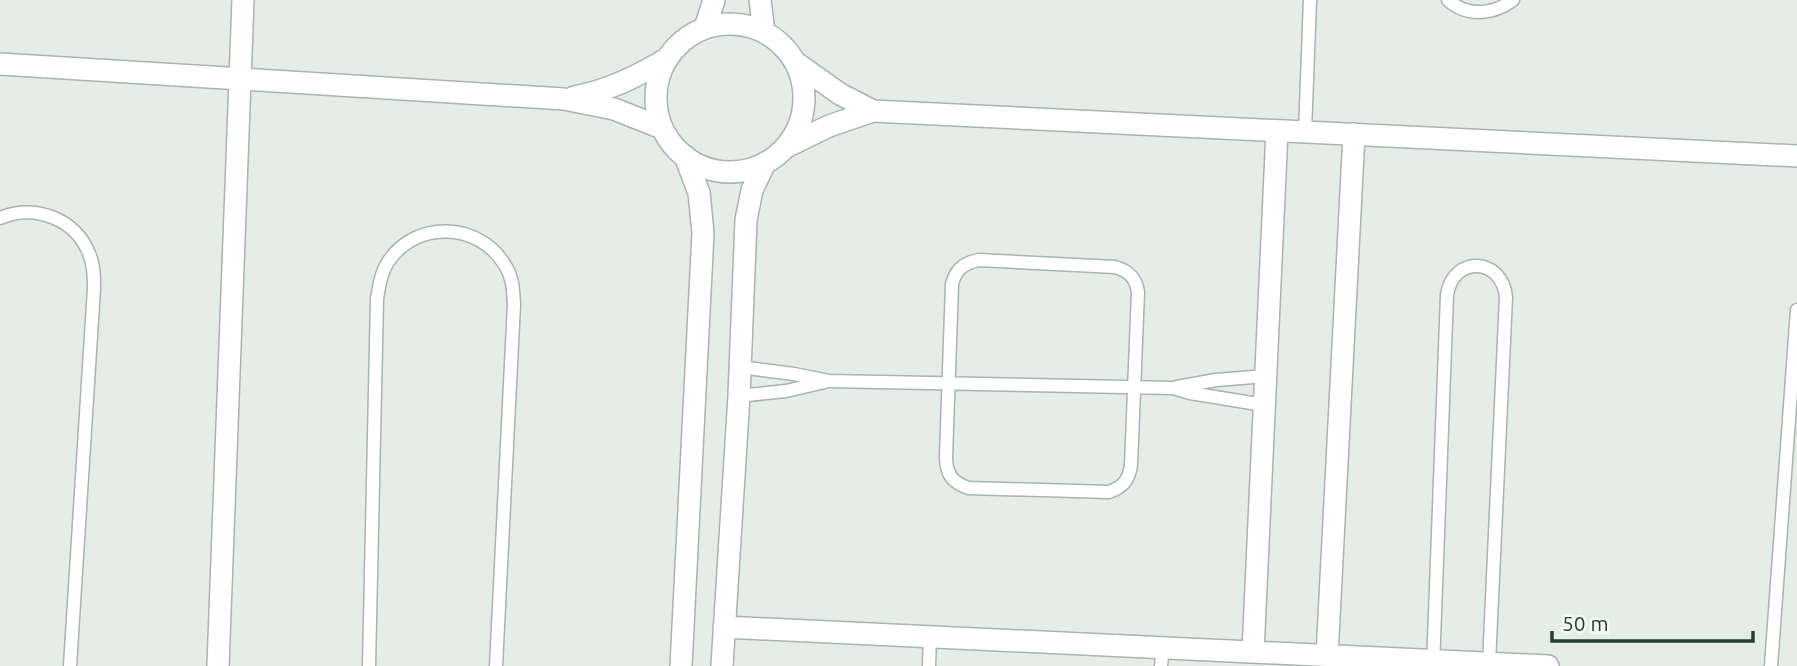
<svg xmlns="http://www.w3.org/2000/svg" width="1797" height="666" font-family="Ubuntu,sans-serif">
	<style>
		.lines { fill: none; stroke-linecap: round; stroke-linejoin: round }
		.lane-casing { stroke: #a7b5ad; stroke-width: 15 }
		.street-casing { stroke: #a7b5ad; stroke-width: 24 }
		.lane { stroke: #fff; stroke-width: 12 }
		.street { stroke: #fff; stroke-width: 21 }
	</style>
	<rect width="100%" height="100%" fill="#e4ede7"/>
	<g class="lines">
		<defs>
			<path id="lane" d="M 1448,0 C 1467,17 1493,15 1513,0
				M 1305,132 L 1310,0
				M 0,218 C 35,203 77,219 90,256 C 94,266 94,277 94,288 L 70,666
				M 979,260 L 1115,267 C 1129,271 1136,278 1138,292 L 1131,465 C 1129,480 1123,487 1109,492 L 968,488 C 952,482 946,474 946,457 L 952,284 C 956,269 964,263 979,260 Z
				M 740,367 L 794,374 L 829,381 L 1173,388 L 1190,393 L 1264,405
				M 1177,387 L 1216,380 L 1266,376
				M 739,396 L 786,391 L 825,382
				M 369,666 L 377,299 C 379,286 381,273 388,262 C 416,219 481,222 506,267 C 513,278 513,291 514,304 L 496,666
				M 929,666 L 930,637
				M 1161,666 L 1163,648
				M 1433,666 L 1447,295 C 1453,255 1502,257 1506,297 L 1489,663
				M 1771,666 L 1797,310"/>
			<path id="street" d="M 760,0 L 764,32
				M656 98a74 74 0 1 1 148 0a74 74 0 1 1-148 0Z
				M 705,28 L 714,0
				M 795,62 L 840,94 L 873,111
				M 0,64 L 564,99 L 614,109 L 662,128
				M 574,97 C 608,91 638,76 668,58
				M 786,147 L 829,126 L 873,111 L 1797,156
				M 724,627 L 1548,666
				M 1253,652 L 1277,131
				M 1327,656 L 1354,134
				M 218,666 L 243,0
				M 681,666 L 703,233 L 699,193 L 685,156
				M 722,666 L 739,396 L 746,220 L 752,190 L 765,163"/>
		</defs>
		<use href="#lane" class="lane-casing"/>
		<use href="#street" class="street-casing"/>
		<use href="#lane" class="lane"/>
		<use href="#street" class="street"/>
	</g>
	<path d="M1552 631v10h201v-10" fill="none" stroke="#243e33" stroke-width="3.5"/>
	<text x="1562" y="631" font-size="21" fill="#243e33" stroke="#f5f9f6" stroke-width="5" paint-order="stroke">50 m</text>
</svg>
